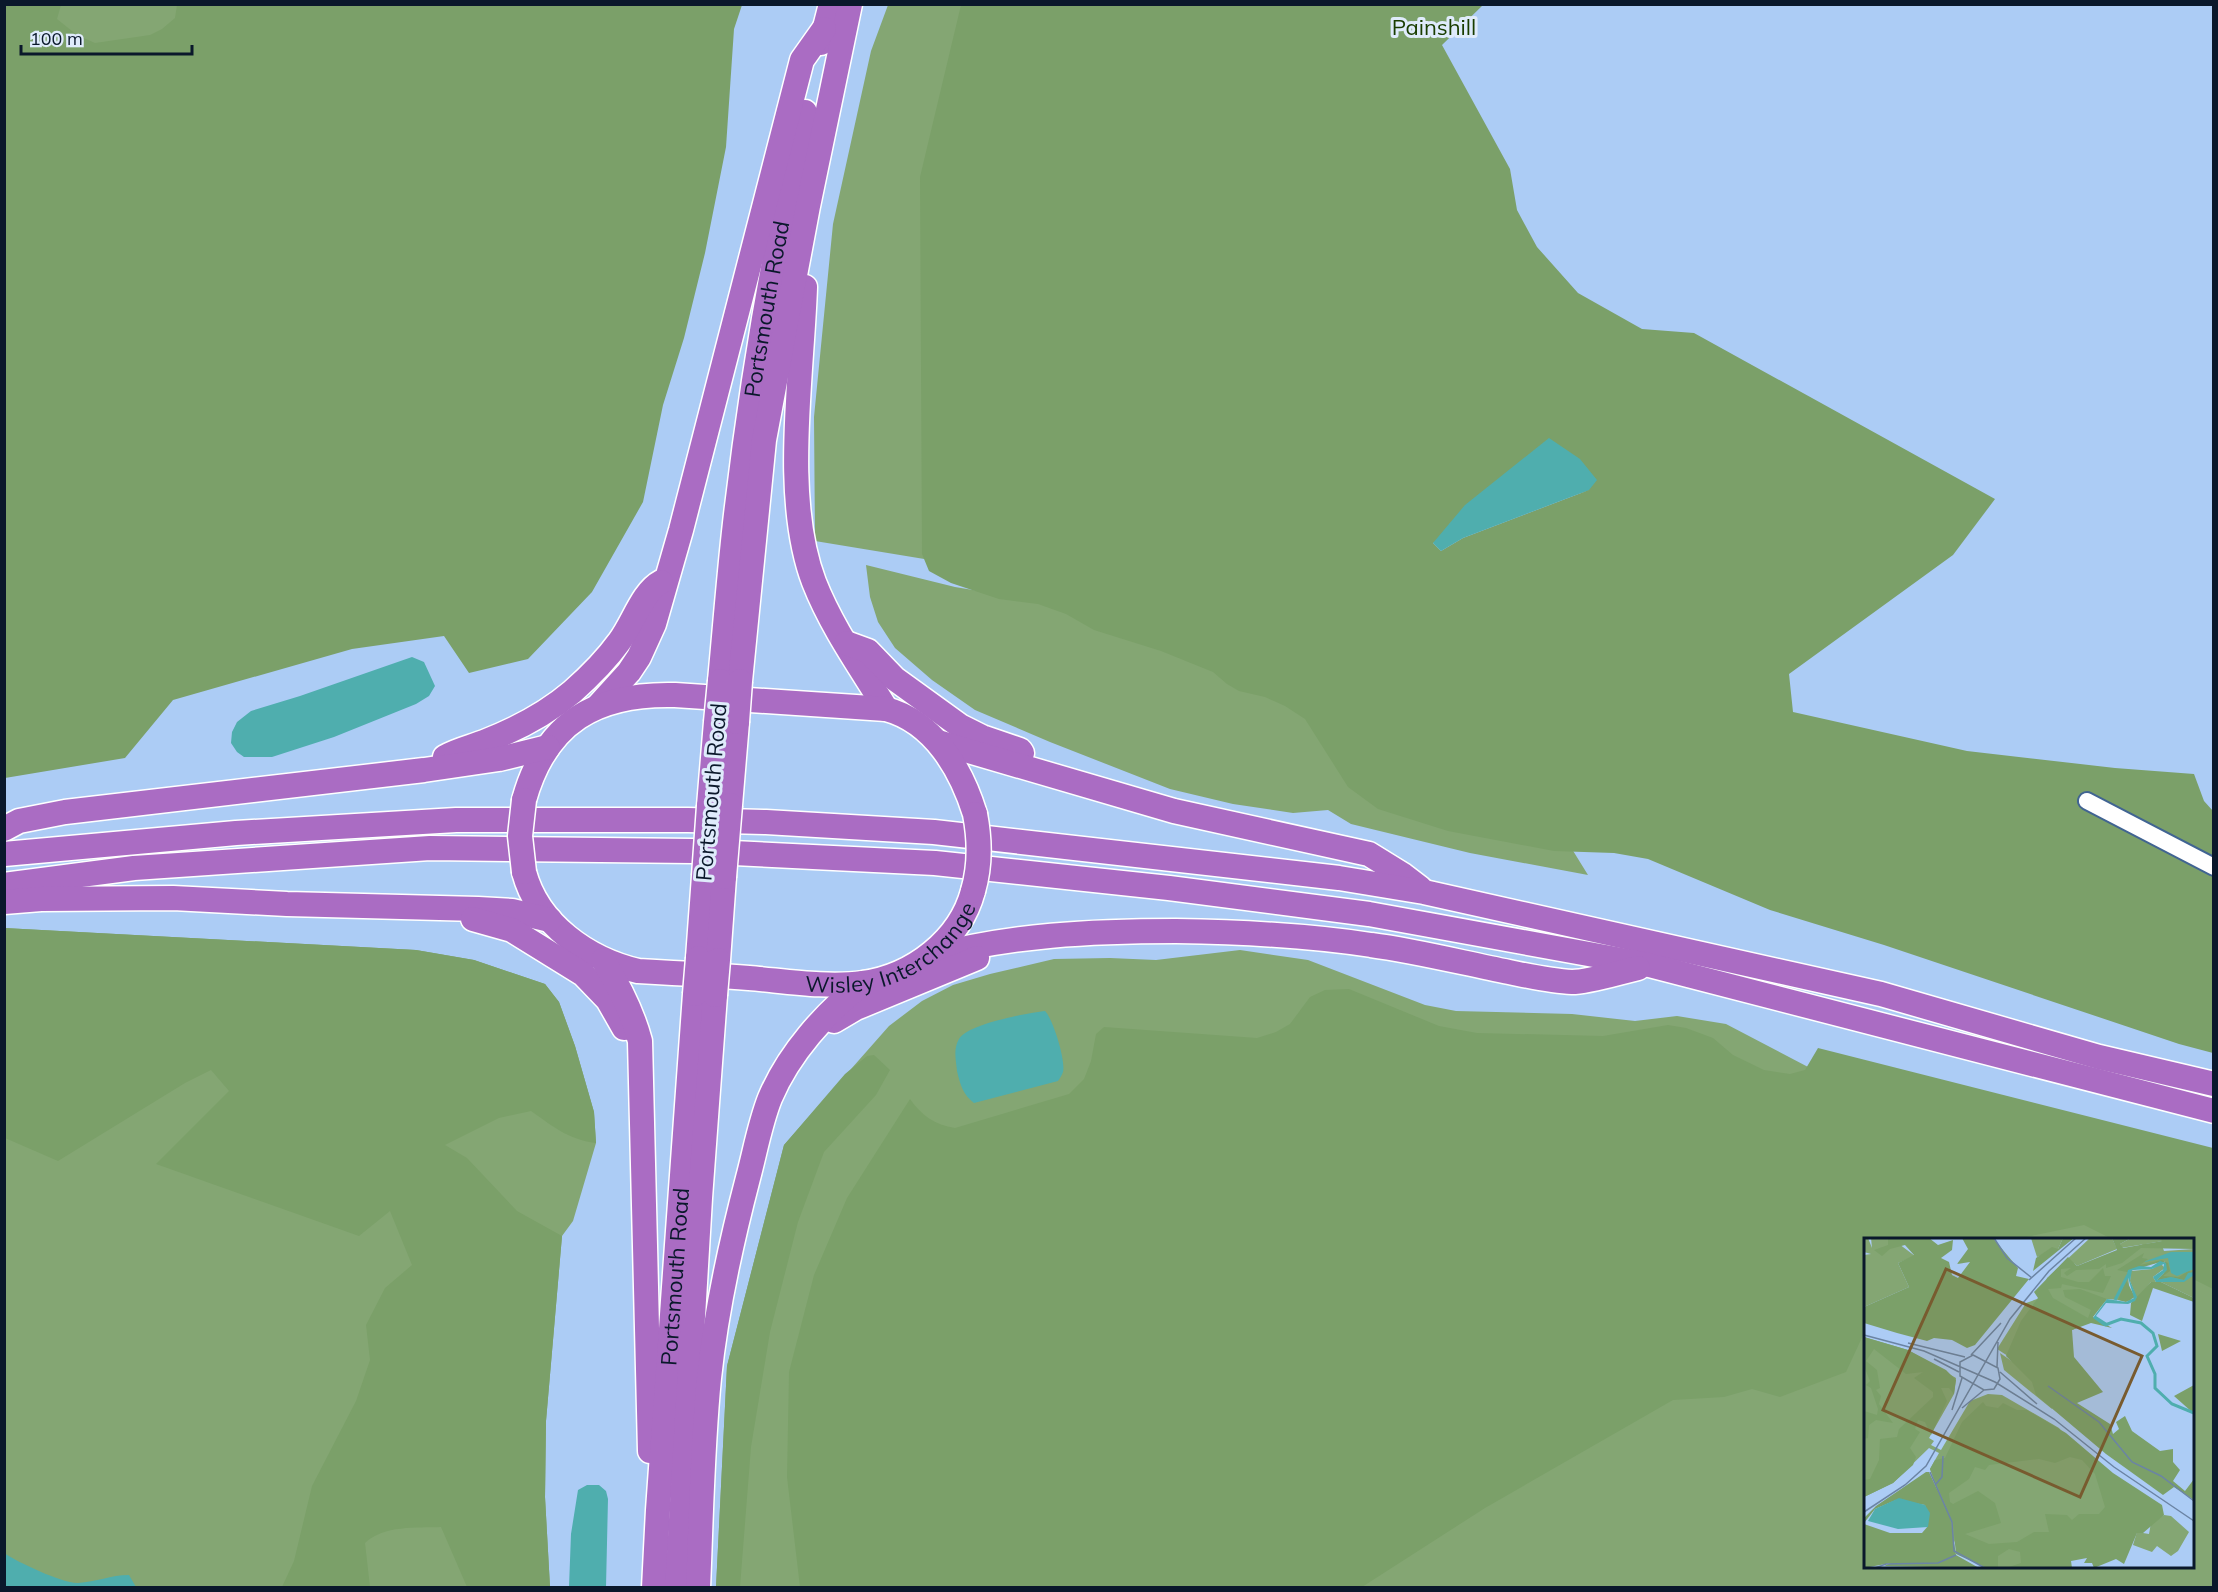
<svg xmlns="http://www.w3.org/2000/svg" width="2218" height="1592" font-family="Mulish,sans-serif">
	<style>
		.green { fill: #84a673 }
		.forest { fill: #7ba069; fill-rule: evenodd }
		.water { fill: #4faeae }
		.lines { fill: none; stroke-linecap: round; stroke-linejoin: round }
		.minor-casing { stroke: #416492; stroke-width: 20 }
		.highway-casing { stroke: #fff; stroke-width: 27 }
		.minor { stroke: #fff; stroke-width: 16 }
		.highway { stroke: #aa6cc3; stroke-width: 24 }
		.highway-bridge-casing { stroke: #fff; stroke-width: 27; stroke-linecap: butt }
		.highway-bridge { stroke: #aa6cc3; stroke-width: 24 }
		.labels { text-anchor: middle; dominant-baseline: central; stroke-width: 6; stroke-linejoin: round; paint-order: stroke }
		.park-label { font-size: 22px; fill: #193d00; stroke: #dfebfb }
		.street-label { font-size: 22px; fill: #0a182b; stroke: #dfebfb }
		.inset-river { fill: none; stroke: #4faeae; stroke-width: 3 }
		.inset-road { fill: none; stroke: #6b84a4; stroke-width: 1.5 }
		.view { fill: #785b2f; fill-opacity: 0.15; stroke: #785b2f; stroke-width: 3 }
		.inset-edge { fill: none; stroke: #0a182b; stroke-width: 3 }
	</style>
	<rect width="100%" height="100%" fill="#acccf5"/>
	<path class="green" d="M 4,5 L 257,5 L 75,81 Z
		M 888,5 L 1324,5 L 985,569 L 815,541 L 814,417 L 833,224 L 871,51 Z
		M 866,565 L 955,587 L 1189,626 L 1468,681 L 1588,875 L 1470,853 L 1351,824 L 1328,810 L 1293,813 L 1233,804 L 1170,789 L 1050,742 L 975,710 L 932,680 L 895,648 L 878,622 L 870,597 Z
		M 4,928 L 416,950 L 474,960 L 545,984 L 559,1002 L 575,1046 L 594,1112 L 596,1143 L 573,1221 L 562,1236 L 546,1421 L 545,1497 L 550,1587 L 5,1587 Z
		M 1240,950 L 1308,960 L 1425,1005 L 1456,1011 L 1572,1014 L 1635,1021 L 1677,1016 L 1726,1024 L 1976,1155 L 2153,1239 L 1866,1240 L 1866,1566 L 2192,1566 L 2192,1240 L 2213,1212 L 2213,1587 L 716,1588 L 727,1366 L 784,1145 L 889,1026 L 922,1001 L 953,985 L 990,974 L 1054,959 L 1110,958 L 1156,960 Z"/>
	<path class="forest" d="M 5,4 L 61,5 L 57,19 L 77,35 L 95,43 L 150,35 L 162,29 L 175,18 L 177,5 L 742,5 L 734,29 L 726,147 L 705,253 L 684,338 L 663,405 L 643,502 L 592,592 L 528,659 L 469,673 L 444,636 L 352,649 L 173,700 L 125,758 L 5,778 Z
		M 961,5 L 1483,5 L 1442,45 L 1510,169 L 1517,210 L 1537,247 L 1578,293 L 1642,329 L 1694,333 L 1995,499 L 1953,555 L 1789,674 L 1793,712 L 1967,751 L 2115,768 L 2194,774 L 2204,801 L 2213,811 L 2213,1053 L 2179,1044 L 1884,945 L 1770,910 L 1648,859 L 1614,853 L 1554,851 L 1448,831 L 1378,809 L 1348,787 L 1305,719 L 1285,706 L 1265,697 L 1239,691 L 1227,684 L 1213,672 L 1161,651 L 1094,630 L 1066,614 L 1038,604 L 999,599 L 951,583 L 929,571 L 922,554 L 920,177 ZM 1589,490 L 1463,538 L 1441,551 L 1433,543 Z
		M 4,928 L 416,950 L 474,960 L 545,984 L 559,1002 L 575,1046 L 594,1112 L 596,1143 C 567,1139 554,1127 531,1111 L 499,1118 L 445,1145 L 467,1158 L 517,1211 L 562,1236 L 546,1421 L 545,1497 L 550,1587 L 467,1587 L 441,1527 C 416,1528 384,1525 365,1543 L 370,1587 L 282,1587 L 294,1561 L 312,1486 L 356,1401 L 370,1360 L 366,1325 L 385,1288 L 412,1265 L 390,1211 L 359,1236 L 156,1164 L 229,1091 L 211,1070 L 185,1083 L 58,1161 L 5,1138 Z
		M 1349,989 L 1439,1026 L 1477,1033 L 1603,1036 L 1668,1025 L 1686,1028 L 1713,1038 L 1733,1055 L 1764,1070 L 1790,1074 L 1805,1070 L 1818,1048 L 2213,1148 L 2213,1289 L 2193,1279 L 2192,1240 L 2112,1239 L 2084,1225 L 2017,1239 L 1866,1240 L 1865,1331 L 1846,1372 L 1780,1397 L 1752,1389 L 1724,1397 L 1673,1400 L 1485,1508 L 1362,1587 L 800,1587 L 787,1477 L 789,1372 L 814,1275 L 847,1198 L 910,1099 C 921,1115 935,1125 955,1128 L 1069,1094 L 1084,1079 L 1091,1061 L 1096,1034 L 1104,1027 L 1257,1038 L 1276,1032 L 1290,1024 L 1310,997 L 1325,990 Z
		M 874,1055 L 890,1070 L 876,1095 L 824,1152 L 798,1222 L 770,1332 L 751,1447 L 740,1587 L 716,1587 L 727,1366 L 784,1145 L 845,1074 L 867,1056 Z"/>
	<path class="water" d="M 1549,438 L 1580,459 L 1597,480 L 1589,490 L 1463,538 L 1441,551 L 1433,543 L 1465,505 Z
		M 412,657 L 424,662 L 435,686 L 429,696 L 416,704 L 334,737 L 272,757 L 244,757 L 237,752 L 231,743 L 232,732 L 237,722 L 251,711 L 300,696 Z
		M 1045,1011 C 1053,1019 1066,1061 1063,1072 C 1062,1075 1060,1078 1058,1081 L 974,1103 C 963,1095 960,1084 957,1071 C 956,1060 953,1049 959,1039 C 967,1024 1028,1013 1045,1011 Z
		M 587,1485 L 599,1485 L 606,1491 L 608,1499 L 606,1587 L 569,1587 L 571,1534 L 578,1490 Z
		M 4,1553 C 17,1562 64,1584 78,1583 C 96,1582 111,1575 129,1575 L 136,1587 L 5,1587 Z"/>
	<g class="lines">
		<defs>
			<path id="minor" d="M 2087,801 L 2214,867"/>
			<g id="highway">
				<path d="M 821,43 L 831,4"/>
				<path d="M 805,287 C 802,376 782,498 814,582 C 832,628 861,668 886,709"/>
				<path d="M 846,643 L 868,651 L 895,679 L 960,726 L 982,737 L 1020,750 L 1022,753"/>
				<path id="s1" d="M 720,681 C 725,628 729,576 735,523 C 751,385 774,247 805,112"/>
				<path d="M 740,681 L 764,440 L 808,206 L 850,4"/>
				<path d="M 599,705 L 629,672 L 639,657 L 654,624 L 681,530 L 802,60 L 824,29"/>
				<path d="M 938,742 L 1174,811 L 1369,854 L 1403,875 L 1420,888"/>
				<path d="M 445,757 C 457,750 471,747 484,742 C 515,730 546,714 572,692 C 589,677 606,660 619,642 C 633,624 642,592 661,582"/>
				<path d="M 524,800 C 546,721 597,693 675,695 L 886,709 C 934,722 961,769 975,814"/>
				<path d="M 730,805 L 737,722"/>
				<path d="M 709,806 L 716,722"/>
				<path d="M 4,829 L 19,821 L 65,812 L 424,770 L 499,759 L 548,747"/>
				<path d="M 4,854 L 236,833 L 456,820 L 688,820 L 766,822 L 934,832 L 1339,878 L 1424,892 L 1881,994 L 2099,1057 L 2214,1084"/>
				<path id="s2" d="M 524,872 C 538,925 588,959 638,971 C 675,973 712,975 749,978 C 785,981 827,988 863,983 C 913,976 960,940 973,891"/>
				<path d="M 4,885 L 134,868 L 430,848 L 693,851 L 935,863 L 1169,888 L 1369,914 L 1649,965 L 2214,1111"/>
				<path d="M 4,902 L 41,899 L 173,898 L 287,904 L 478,909 L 512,911 L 550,920"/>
				<path d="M 473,919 L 512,930 L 583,974 L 608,1000 L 624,1028"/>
				<path d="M 929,957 C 1010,935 1092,931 1176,931 C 1241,932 1306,935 1371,945 C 1417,951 1463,963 1509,972 C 1529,976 1551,981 1572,982 C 1589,982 1620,972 1638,968"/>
				<path d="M 698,958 L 704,876"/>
				<path d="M 603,960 C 619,986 632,1011 640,1041 L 650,1451"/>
				<path d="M 718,960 L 724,877"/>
				<path d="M 834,1021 L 856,1008 L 977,958"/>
				<path id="s3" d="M 654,1588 L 658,1510 L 695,994"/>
				<path d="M 677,1588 L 700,1198 L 715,995"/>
				<path d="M 698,1588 C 701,1518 702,1448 709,1378 C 716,1310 731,1243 748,1178 C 755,1152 760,1123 770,1098 C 789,1053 825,1013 863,983"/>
			</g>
		</defs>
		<use href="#minor" class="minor-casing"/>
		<use href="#highway" class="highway-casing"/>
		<use href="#minor" class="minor"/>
		<use href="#highway" class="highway"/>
		<defs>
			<path id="highway-bridge" d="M 716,722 L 720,681
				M 737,722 L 740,681
				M 524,800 L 520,836 L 524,872
				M 704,876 L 709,806
				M 724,877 L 730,805
				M 973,891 C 981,864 980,840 975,814
				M 695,994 L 698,958
				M 715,995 L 718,960"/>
		</defs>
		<use href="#highway-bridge" class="highway-bridge-casing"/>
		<use href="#highway-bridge" class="highway-bridge"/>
	</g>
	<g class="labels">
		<g class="park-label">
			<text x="1434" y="27">Painshill</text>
		</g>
		<g class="street-label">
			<text stroke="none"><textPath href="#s1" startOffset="375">Portsmouth Road</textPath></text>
			<text transform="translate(711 792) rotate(-85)">Portsmouth Road</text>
			<text stroke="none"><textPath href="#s2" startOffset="424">Wisley Interchange</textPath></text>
			<text stroke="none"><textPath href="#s3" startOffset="312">Portsmouth Road</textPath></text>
		</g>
	</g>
	<g transform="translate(1864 1238)">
		<rect width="330" height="330" fill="#acccf5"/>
		<path d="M 0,0 L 4,0 L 8,10 L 7,0 L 27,0 L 51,18 L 34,25 L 45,49 L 0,69 L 0,17 L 7,16 L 0,14 ZM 167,0 L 199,0 L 194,11 L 173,19 ZM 226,0 L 248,0 L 253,11 L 213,28 L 210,25 L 213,31 L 280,6 L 297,5 L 300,13 L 330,11 L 330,34 L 324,35 L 321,42 L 293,42 L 302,33 L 301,23 L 268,30 L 264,39 L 267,63 L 243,61 L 217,88 L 147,120 L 133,111 L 162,65 L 176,60 L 183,40 ZM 267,0 L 296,0 L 299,3 L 257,10 L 256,6 ZM 297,26 L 301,30 L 289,39 L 292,44 L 287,44 L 273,61 L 266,43 L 267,33 L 288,31 ZM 330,37 L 330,60 L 297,44 L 314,44 ZM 0,99 L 44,112 L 92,140 L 90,156 L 65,200 L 70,203 L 67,207 L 77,212 L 106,163 L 124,156 L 138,157 L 195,190 L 261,270 L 193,330 L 123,330 L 95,317 L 66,231 L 75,215 L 65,210 L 29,245 L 0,259 ZM 136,115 L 185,149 L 188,171 L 140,132 ZM 300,277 L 307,278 L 325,294 L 314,313 L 307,318 L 293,308 L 288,314 L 269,307 L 273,294 L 285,296 L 287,285 Z" fill="#84a673"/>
		<path d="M 24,0 L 65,0 L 74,7 L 89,2 L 88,12 L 77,20 L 85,24 L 88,37 L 94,40 L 106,24 L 93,26 L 104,11 L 98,0 L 129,0 L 154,30 L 152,38 L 165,41 L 111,107 L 103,110 L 88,102 L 70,100 L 63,103 L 33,95 L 0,85 L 0,69 L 45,49 L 34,25 L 50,17 L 41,7 L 26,11 L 18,18 L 10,12 L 24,7 ZM 199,0 L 210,0 L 169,33 L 172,20 L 188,9 L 194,11 ZM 248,0 L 267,0 L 256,6 L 259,10 L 298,3 L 296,0 L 330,0 L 330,11 L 277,10 L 258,25 L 242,30 L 242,26 L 235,31 L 212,32 L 203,38 L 200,35 L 207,30 L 197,31 L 197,39 L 214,44 L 225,44 L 239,30 L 241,38 L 247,38 L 239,55 L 198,46 L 197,50 L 184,51 L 189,60 L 224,80 L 227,72 L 201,59 L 199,52 L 216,51 L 243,61 L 229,79 L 248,90 L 227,85 L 208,92 L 210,119 L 239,154 L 213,165 L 246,186 L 249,196 L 255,191 L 252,184 L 261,178 L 268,193 L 296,213 L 309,211 L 309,224 L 316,232 L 309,243 L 321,253 L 330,241 L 330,262 L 310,249 L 299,257 L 242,216 L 172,157 L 168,144 L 142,118 L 157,83 L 174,60 L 170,54 L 204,19 L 213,28 L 253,12 ZM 280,15 L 278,20 L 284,21 L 276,27 L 298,22 L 304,25 L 306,33 L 299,38 L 315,39 L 324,33 L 330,34 L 320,42 L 307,39 L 293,42 L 300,35 L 302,25 L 296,24 L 263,34 L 253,32 ZM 262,42 L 271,59 L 262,64 L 254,62 ZM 287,44 L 297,44 L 330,60 L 330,64 L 289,50 L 278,83 L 266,77 L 267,65 ZM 294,96 L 304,99 L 317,103 L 298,113 ZM 0,99 L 44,112 L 82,132 L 92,142 L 90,156 L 85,150 L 77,150 L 83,163 L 67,197 L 61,184 L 54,182 L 51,191 L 56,194 L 46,210 L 52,219 L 49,227 L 29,245 L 0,259 L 0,242 L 6,241 L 15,222 L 16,201 L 33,199 L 35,191 L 69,159 L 69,154 L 50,140 L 59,134 L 42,136 L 10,111 L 2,123 L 13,132 L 16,150 L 12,152 L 17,158 L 15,166 L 29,185 L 12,182 L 5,187 L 4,200 L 0,201 L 0,173 L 13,177 L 14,171 L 7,150 L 2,147 L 6,143 L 0,128 ZM 330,147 L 330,174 L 328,174 L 310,158 ZM 119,164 L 122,168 L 134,170 L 139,165 L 153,172 L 163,172 L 202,195 L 249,235 L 298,267 L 300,277 L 279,295 L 273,295 L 260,326 L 252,321 L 230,330 L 228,325 L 220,325 L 223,320 L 207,323 L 208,330 L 142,330 L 157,325 L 156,314 L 145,311 L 134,318 L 134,330 L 123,330 L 92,316 L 89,285 L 66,231 L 71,222 L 81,220 L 98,184 ZM 206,219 L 218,222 L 231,236 L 241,269 L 235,276 L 215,276 L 208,282 L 203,277 L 181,276 L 185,294 L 170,294 L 153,304 L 125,306 L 101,296 L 137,285 L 131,265 L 114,253 L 89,266 L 86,264 L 85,255 L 105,241 L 111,229 L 121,232 L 125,227 L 175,221 L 191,225 ZM 62,234 L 65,234 L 86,279 L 92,317 L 115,330 L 20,328 L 27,325 L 0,330 L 0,286 L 26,295 L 58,295 L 64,288 L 61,267 L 32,262 L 11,271 L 0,285 L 0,280 L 12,268 Z" fill="#7ba069" fill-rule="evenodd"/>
		<path d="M 307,14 L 330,14 L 330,31 L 313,38 L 307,35 L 304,20 L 279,24 ZM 296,23 L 302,25 L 303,32 L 293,42 L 307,39 L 320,42 L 324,35 L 330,34 L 330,37 L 320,44 L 292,44 L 289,39 L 299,32 L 300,26 L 288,31 L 268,32 L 266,43 L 273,59 L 271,63 L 264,66 L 242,65 L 232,78 L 246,87 L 240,88 L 229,80 L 243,61 L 262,64 L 270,60 L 263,36 L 264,32 L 275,28 L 287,29 ZM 35,260 L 61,267 L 66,275 L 64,289 L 34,291 L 4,283 L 11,271 Z" fill="#4faeae"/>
		<path class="inset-river" d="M 251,62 L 264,37M 241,87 L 257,81 L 277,85 L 289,95 L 293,108 L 283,118 L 291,136 L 291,150 L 308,166 L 330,175"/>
		<path class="inset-road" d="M 130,0 L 143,20 L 168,40M 165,42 L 212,0M 0,97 L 60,113 L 131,144 L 190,181 L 250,229 L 330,283M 44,105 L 101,119M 107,117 L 137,85M 109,117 L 134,130 L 136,141 L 130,151 L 120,152 L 96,138 L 96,124 ZM 70,121 L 95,134M 133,129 L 134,104M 136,134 L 173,166M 184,148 L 235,184 L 268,224 L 297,238 L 330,263M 98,170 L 120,152M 88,172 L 98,140M 66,234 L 88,284 L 90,313 L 121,330M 72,246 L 78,239 L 79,218M 0,274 L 41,247 L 62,228 L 146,81 L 185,33 L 222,0M 11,330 L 22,326 L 74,325 L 92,317"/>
		<path class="view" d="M 82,31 L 278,118 L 216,259 L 19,172 Z"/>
		<rect width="330" height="330" class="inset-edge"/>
	</g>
	<rect width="2218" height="1592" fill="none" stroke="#0a182b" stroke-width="12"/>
	<path d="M21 45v9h171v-9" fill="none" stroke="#0a182b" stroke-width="3"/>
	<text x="30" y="45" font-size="18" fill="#0a182b" stroke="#dfebfb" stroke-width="4.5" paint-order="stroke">100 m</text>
</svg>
